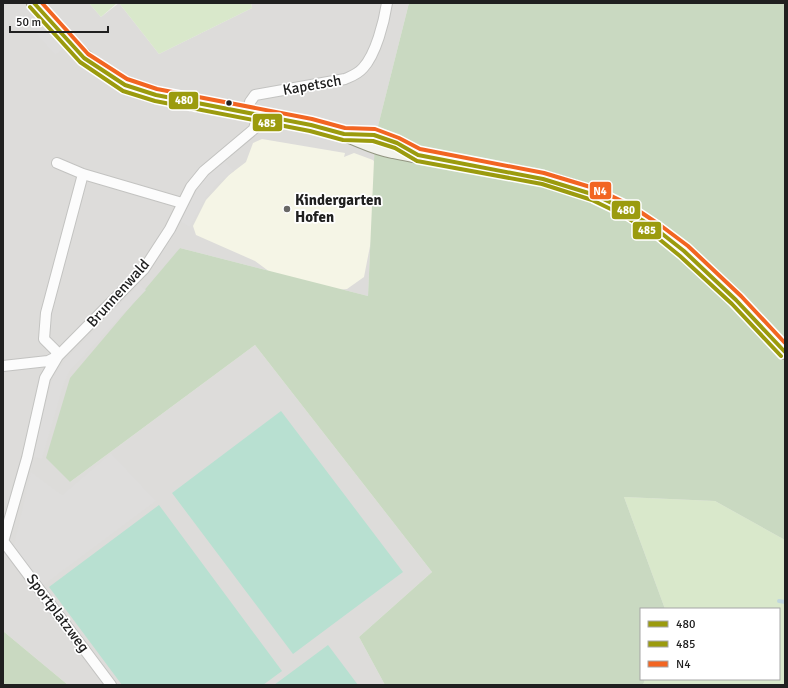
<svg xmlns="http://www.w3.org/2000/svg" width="788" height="688" font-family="Signika,sans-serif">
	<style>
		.residential { fill: #dddcda }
		.education { fill: #f5f5e6 }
		.grass { fill: #d9e8cb }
		.forest { fill: #c9d9c1 }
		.pitch { fill: #b8e0d1 }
		.parking { fill: #dedddc }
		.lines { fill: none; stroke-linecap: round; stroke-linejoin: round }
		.stream { stroke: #c0d6dd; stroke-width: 4 }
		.street-casing { stroke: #c3c3c1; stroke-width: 12 }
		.secondary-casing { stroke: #939682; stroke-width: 16 }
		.street { stroke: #fcfcfc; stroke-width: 10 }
		.secondary { stroke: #f2f3ec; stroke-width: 14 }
		.bus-1-casing { stroke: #fff; stroke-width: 7 }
		.bus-2-casing { stroke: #fff; stroke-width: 7 }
		.bus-3-casing { stroke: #fff; stroke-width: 7 }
		.bus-1 { stroke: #9b9b0e; stroke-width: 4 }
		.bus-2 { stroke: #9b9b0e; stroke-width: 4 }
		.bus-3 { stroke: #f26522; stroke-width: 4 }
		.bus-dot { fill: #202020; stroke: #fff; stroke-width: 1.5 }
		.poi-dot { fill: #686766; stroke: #fff; stroke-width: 1.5 }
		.labels { text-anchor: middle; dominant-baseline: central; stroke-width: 3.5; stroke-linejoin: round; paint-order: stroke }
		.street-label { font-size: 15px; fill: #202020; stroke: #fff }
		.poi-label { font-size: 15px; font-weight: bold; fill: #202020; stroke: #fff; text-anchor: start }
		.line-badge { stroke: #fff; stroke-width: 1.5 }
		.badge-label { font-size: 11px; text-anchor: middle; font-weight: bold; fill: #fff }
	</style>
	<rect width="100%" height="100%" fill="#edece9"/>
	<path class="residential" d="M 3,3 L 89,3 L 101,17 L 119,3 L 159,54 L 252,8 L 251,3 L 409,3 L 375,138 L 368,296 L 180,248 L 70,482 L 255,345 L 432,572 L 359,637 L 385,685 L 68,685 L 3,631 Z"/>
	<path class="education" d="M 262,139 L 345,153 L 344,157 L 354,153 L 373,160 L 377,166 L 371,241 L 364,277 L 347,289 L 317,292 L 289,286 L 255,261 L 196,235 L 193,226 L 206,200 L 229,175 L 246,162 L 253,143 Z"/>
	<path class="grass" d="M 89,3 L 117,3 L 101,17 Z
		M 119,3 L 251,3 L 252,8 L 159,54 Z
		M 624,497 L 715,501 L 785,540 L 785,685 L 643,685 L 645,679 L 779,679 L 779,609 L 665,609 Z"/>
	<path class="forest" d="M 409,3 L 785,3 L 785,540 L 715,501 L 624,497 L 665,609 L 641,609 L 641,679 L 645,679 L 643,685 L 385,685 L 359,637 L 432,572 L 255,345 L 70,482 L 46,458 L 70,378 L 180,248 L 368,296 L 375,138 Z
		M 3,631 L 68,685 L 3,685 Z"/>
	<path class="pitch" d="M 281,411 L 403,572 L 293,654 L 172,493 Z
		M 159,505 L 282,671 L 263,685 L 122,685 L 49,587 Z
		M 328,645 L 358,685 L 274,685 Z"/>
	<path class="parking" d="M 32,13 L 63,49 L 55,55 L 24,20 Z
		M 225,161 L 234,171 L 217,184 L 205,199 L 190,227 L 180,221 L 192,198 L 205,177 Z
		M 139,284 L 146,290 L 69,372 L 63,386 L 42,459 L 33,457 L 43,413 L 53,377 L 65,360 Z
		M 111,453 L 156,501 L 41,587 L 13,549 L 31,472 L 62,495 Z"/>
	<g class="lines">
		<path class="stream" d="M 779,601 L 785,602"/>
		<defs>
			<path id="street" d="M 247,113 L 250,102 L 255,95 L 345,79 C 352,76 358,74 363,68 C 376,54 384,22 387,3
				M 57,163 L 83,174 L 182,203
				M 3,366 L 48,361 L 58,356 L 144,269 L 170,229 L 191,187 L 204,171 L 254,129 L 258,114
				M 3,541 L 111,685
				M 3,542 L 27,458 L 45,378 L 58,356 L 55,350 L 44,339 L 46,313 L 83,174"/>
			<path id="secondary" d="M 34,3 C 61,33 86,64 122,83 C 159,102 220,107 261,115 C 288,120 318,124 344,134 C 361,140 375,148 393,151 C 462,166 536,169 602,198 C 675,229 732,295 785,352
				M 349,134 C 371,133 389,138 409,150"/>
		</defs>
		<use href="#street" class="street-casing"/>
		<use href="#secondary" class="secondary-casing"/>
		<use href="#street" class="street"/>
		<use href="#secondary" class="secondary"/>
		<defs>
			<path id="bus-1" d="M 34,3 L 84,58 L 125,85 L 156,95 L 311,125 L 344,134 L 374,135 L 397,143 L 418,155 L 543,179 L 595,195 L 626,210 L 656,229 L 684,251 L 736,300 L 785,352"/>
			<path id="bus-2" d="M 30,7 L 80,62 L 123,91 L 155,101 L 310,131 L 343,140 L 373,141 L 395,148 L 417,161 L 542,184 L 592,200 L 623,215 L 653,234 L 680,256 L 732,304 L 781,356"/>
			<path id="bus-3" d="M 42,3 L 88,54 L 127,79 L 157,89 L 312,119 L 345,128 L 375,129 L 399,138 L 420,149 L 544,173 L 597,189 L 630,205 L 660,225 L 688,246 L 741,296 L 785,343"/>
		</defs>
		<use href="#bus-1" class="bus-1-casing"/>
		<use href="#bus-2" class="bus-2-casing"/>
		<use href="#bus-3" class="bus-3-casing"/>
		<use href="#bus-1" class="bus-1"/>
		<use href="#bus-2" class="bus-2"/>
		<use href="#bus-3" class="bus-3"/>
	</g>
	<circle class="bus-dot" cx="229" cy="103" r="3.5"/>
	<circle class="poi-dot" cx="287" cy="209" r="4"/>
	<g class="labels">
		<g class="street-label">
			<text transform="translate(312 85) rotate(-10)">Kapetsch</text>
			<text transform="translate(118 293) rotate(-48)">Brunnenwald</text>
			<text transform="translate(58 613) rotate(53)">Sportplatzweg</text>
		</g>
		<g class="poi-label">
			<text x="295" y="200">Kindergarten<tspan x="295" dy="17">Hofen</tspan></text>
		</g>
	</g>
	<g class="line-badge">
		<rect x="168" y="91" width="31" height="19" rx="4" fill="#9b9b0e"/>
		<rect x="252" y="113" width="31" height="19" rx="4" fill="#9b9b0e"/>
		<rect x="589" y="181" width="23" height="19" rx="4" fill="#f26522"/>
		<rect x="611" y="200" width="30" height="20" rx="4" fill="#9b9b0e"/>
		<rect x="632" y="221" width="30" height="19" rx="4" fill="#9b9b0e"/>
	</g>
	<g class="badge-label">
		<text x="184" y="104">480</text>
		<text x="267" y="127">485</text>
		<text x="600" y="195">N4</text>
		<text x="626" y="214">480</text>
		<text x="647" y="234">485</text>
	</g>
	<rect width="788" height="688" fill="none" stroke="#202020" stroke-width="8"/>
	<rect x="640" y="608" width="140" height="72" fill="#ffffff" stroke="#a6a6a6"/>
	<rect x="648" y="621" width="20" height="6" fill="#9b9b0e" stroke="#a6a6a6"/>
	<text x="676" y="628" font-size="12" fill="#202020">480</text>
	<rect x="648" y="641" width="20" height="6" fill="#9b9b0e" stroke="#a6a6a6"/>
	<text x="676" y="648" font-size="12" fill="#202020">485</text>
	<rect x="648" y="661" width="20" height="6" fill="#f26522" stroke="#a6a6a6"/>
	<text x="676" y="668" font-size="12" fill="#202020">N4</text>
	<path d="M10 26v6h98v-6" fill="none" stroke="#202020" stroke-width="2"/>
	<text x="16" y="26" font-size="12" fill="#202020" stroke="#ffffff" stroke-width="3" paint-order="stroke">50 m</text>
</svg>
